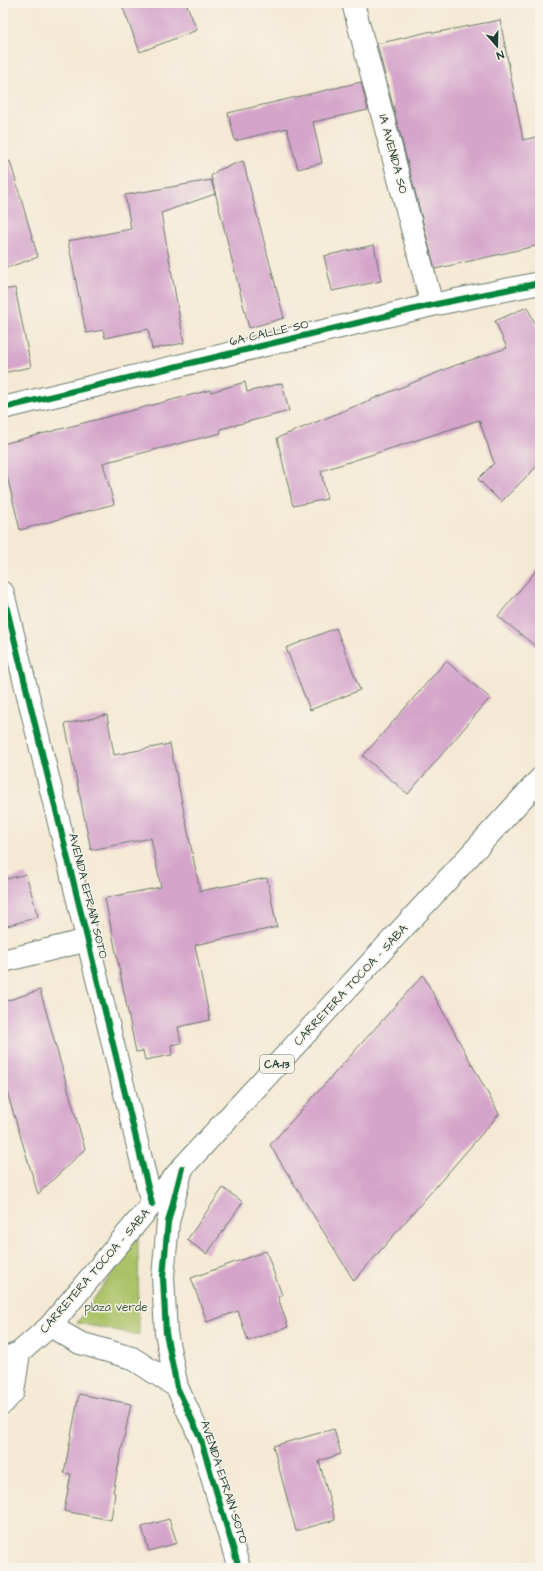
<svg xmlns="http://www.w3.org/2000/svg" width="543" height="1571" font-family="'Architects Daughter',sans-serif">
	<style>
		.green { fill: #acc267; stroke: #66804e }
		.building { fill: #d4a4cb }
		.lines { fill: none; stroke-linecap: round; stroke-linejoin: round }
		.street-casing { stroke: #6a796c; stroke-width: 24 }
		.primary-casing { stroke: #6a796c; stroke-width: 24 }
		.street { stroke: #fff; stroke-width: 22 }
		.primary { stroke: #fff; stroke-width: 22 }
		.cycleway-casing { stroke: #f7f3e8; stroke-width: 8 }
		.cycleway { stroke: #00873e; stroke-width: 6 }
		.labels { text-anchor: middle; dominant-baseline: central; stroke-width: 3; stroke-linejoin: round; paint-order: stroke }
		.shield { fill: #f7f3e8; stroke: #60746a; stroke-width: 1 }
		.shield-label { font-size: 11px; font-weight: bold; fill: #1f3d34 }
		.street-label { font-size: 12px; fill: #1f3d34; stroke: #f7f3e8 }
		.park-label { font-size: 12px; fill: #425e41; stroke: #f7f3e8 }
	</style>
	<rect width="100%" height="100%" fill="#f7f3e8"/>
	<filter id="ink" filterUnits="userSpaceOnUse"><feTurbulence type="fractalNoise" baseFrequency=".025" numOctaves="2"/><feDisplacementMap in="SourceGraphic" scale="8" xChannelSelector="R" yChannelSelector="G"/><feConvolveMatrix kernelMatrix="1 2 1 2 8 2 1 2 1" color-interpolation-filters="sRGB"/></filter>
	<filter id="wash" filterUnits="userSpaceOnUse"><feTurbulence type="fractalNoise" baseFrequency=".012" numOctaves="4" result="noise"/><feDisplacementMap in="SourceGraphic" scale="16" xChannelSelector="R" yChannelSelector="G"/><feGaussianBlur stdDeviation="0.9" result="paint"/><feColorMatrix in="noise" values="0 0 0 0 0 0 0 0 0 0 0 0 0 0 0 0 0 1.4 0 .05"/><feComposite in="paint" operator="in"/></filter>
	<g filter="url(#wash)">
		<rect width="100%" height="100%" fill="#f4e9d4"/>
		<path class="green" d="M 138,1236 L 139,1335 L 77,1323 Z"/>
		<g id="blocks">
			<path class="building" d="M 121,3 L 186,3 L 197,30 L 140,52 Z
				M 500,20 L 523,140 L 540,136 L 540,245 L 435,269 L 377,44 L 432,31 L 433,33 Z
				M 361,82 L 368,110 L 313,122 L 322,163 L 298,169 L 287,128 L 235,141 L 228,113 Z
				M 10,161 L 38,257 L 3,269 L 3,162 Z
				M 243,161 L 284,318 L 249,328 L 211,176 L 218,170 Z
				M 211,180 L 215,194 L 161,213 L 184,343 L 152,349 L 148,329 L 105,338 L 103,330 L 86,333 L 68,241 L 131,229 L 125,195 Z
				M 374,245 L 381,281 L 332,291 L 324,256 Z
				M 15,288 L 31,367 L 3,373 L 3,290 Z
				M 527,307 L 540,334 L 540,463 L 501,502 L 478,479 L 494,463 L 479,420 L 321,471 L 327,499 L 293,506 L 277,438 L 456,365 L 507,348 L 495,321 Z
				M 245,382 L 247,392 L 282,383 L 289,411 L 220,429 L 221,433 L 103,463 L 114,504 L 20,530 L 3,459 L 3,444 L 210,390 L 211,392 Z
				M 540,566 L 540,650 L 498,616 Z
				M 336,628 L 360,690 L 310,710 L 286,648 Z
				M 446,661 L 490,698 L 408,794 L 363,756 Z
				M 107,715 L 114,755 L 170,744 L 200,891 L 267,878 L 277,927 L 195,945 L 210,1020 L 178,1027 L 181,1043 L 171,1045 L 172,1055 L 145,1060 L 143,1051 L 136,1052 L 105,898 L 161,887 L 151,838 L 91,850 L 65,724 Z
				M 26,874 L 38,917 L 3,927 L 3,880 Z
				M 423,975 L 499,1114 L 354,1281 L 270,1145 Z
				M 40,990 L 85,1149 L 38,1194 L 3,1079 L 3,1002 Z
				M 223,1188 L 243,1202 L 207,1254 L 187,1240 Z
				M 266,1251 L 282,1295 L 278,1297 L 288,1327 L 248,1341 L 238,1311 L 207,1322 L 191,1278 Z
				M 79,1394 L 131,1404 L 113,1492 L 115,1493 L 111,1520 L 64,1511 L 71,1474 L 64,1473 Z
				M 334,1429 L 341,1454 L 319,1461 L 335,1520 L 296,1531 L 273,1446 Z
				M 169,1519 L 177,1543 L 149,1551 L 142,1527 Z"/>
		</g>
	</g>
	<g filter="url(#ink)">
		<use href="#blocks" fill-opacity="0" stroke="#6a796c" stroke-width="1"/>
		<g class="lines">
			<defs>
				<path id="street" d="M 353,3 L 432,305
					M 3,408 L 432,305 L 540,283
					M 3,593 L 152,1204
					M 3,961 L 88,940
					M 182,1168 L 168,1222 L 163,1277 L 166,1333 L 177,1387 L 200,1437 L 239,1568
					M 50,1326 L 80,1343 L 132,1358 L 177,1387"/>
				<path id="primary" d="M 3,1359 L 19,1353 L 50,1326 L 182,1168 L 540,779
					M 3,1403 L 13,1392 L 19,1353"/>
			</defs>
			<use href="#street" class="street-casing"/>
			<use href="#primary" class="primary-casing"/>
			<use href="#street" class="street"/>
			<use href="#primary" class="primary"/>
			<defs>
				<path id="cycleway" d="M 3,408 L 432,305 L 540,283
					M 3,593 L 152,1204
					M 182,1168 L 168,1222 L 163,1277 L 166,1333 L 177,1387 L 200,1437 L 239,1568"/>
			</defs>
			<use href="#cycleway" class="cycleway-casing"/>
			<use href="#cycleway" class="cycleway"/>
		</g>
	</g>
	<g class="labels">
		<rect class="shield" x="260" y="1055" width="34" height="18" rx="3"/>
		<g class="shield-label">
			<text x="277" y="1064">CA-13</text>
		</g>
		<g class="street-label">
			<text transform="translate(393 154) rotate(75)">1A AVENIDA SO</text>
			<text transform="translate(269 333) rotate(-13)">6A CALLE SO</text>
			<text transform="translate(88 896) rotate(76)">AVENIDA EFRAÍN SOTO</text>
			<text transform="translate(351 985) rotate(-47)">CARRETERA TOCOA - SABA</text>
			<text transform="translate(95 1271) rotate(-49)">CARRETERA TOCOA - SABA</text>
			<text transform="translate(224 1482) rotate(72)">AVENIDA EFRAÍN SOTO</text>
		</g>
		<g class="park-label">
			<text x="116" y="1307">plaza verde</text>
		</g>
	</g>
	<rect width="543" height="1571" fill="none" stroke="#f7f3e8" stroke-width="16"/>
	<g transform="translate(497 46) rotate(160)" stroke="#f7f3e8" stroke-width="3" paint-order="stroke">
	<path d="M0-3L7 15L0 10L-7 15Z" fill="#1f3d34"/>
	<text y="-6" font-size="11" font-weight="bold" text-anchor="middle" fill="#1f3d34">N</text>
	</g>
</svg>
